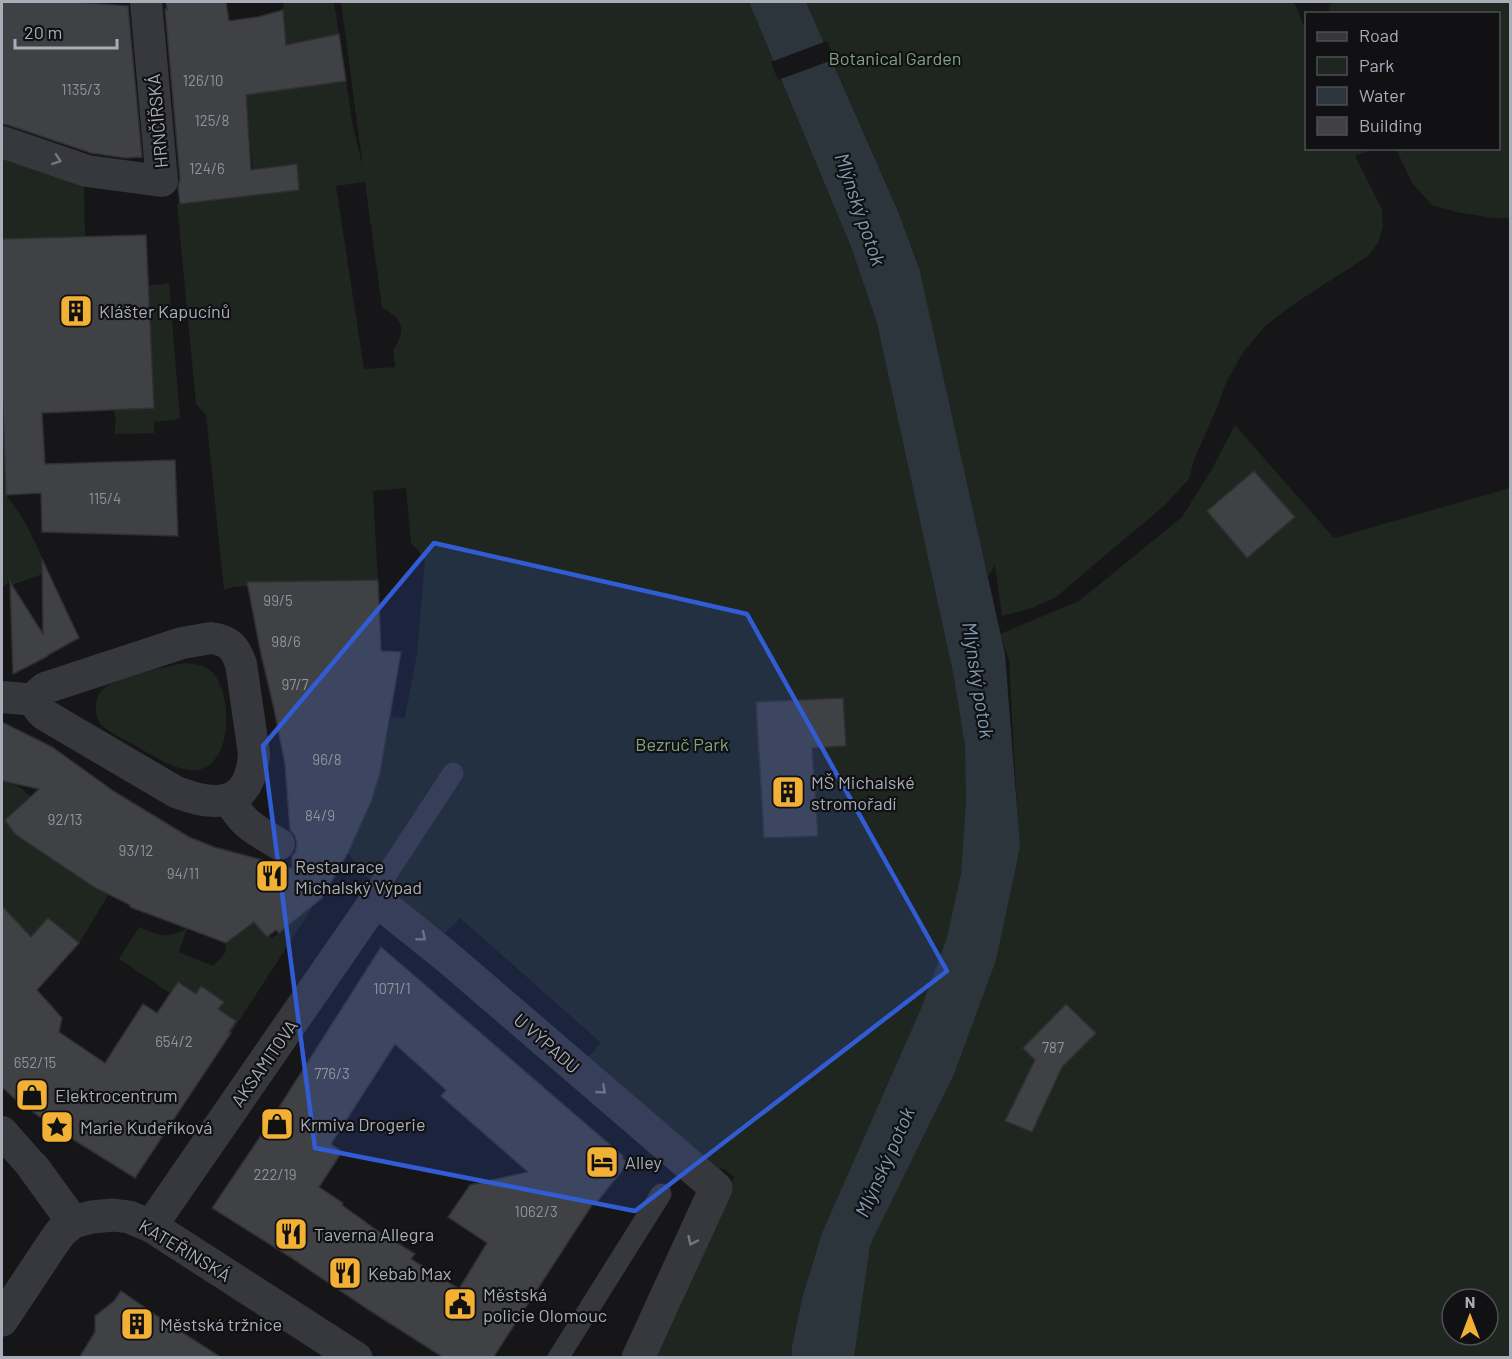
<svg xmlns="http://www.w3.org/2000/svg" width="1512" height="1359" font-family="Barlow,sans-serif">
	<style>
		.green { fill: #1e261f; fill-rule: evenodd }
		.water { fill: #2c353c }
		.pier { fill: #161618 }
		.building { fill: #404145; stroke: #303034; stroke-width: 1.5; fill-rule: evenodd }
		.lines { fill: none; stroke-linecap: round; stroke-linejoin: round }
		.service { stroke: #37383d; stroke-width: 21 }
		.pedestrian { stroke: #37383d; stroke-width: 32 }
		.minor { stroke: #37383d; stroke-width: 33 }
		.oneway { stroke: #757881 }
		.marked { fill: #325cd3; fill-opacity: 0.2; stroke: #325cd3; stroke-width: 4.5; stroke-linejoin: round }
		.labels { text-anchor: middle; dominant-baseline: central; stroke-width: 4.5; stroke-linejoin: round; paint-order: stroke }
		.number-label { font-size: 15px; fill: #8e929b }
		.park-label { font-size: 18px; fill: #7fa381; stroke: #111113 }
		.street-label { font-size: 18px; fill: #a8adb8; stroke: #111113 }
		.poi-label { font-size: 18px; fill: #a8adb8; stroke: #111113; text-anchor: start }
		.water-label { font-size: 20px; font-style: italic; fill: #7f9bb3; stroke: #111113 }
	</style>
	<rect width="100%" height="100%" fill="#161618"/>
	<path class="green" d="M 283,2 L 334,2 L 353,127 L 363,167 L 341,2 L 749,2 L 851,247 L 877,323 L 953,673 L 965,746 L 965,765 L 1019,846 L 1009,660 L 1000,634 L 1079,601 L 1182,517 L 1212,469 L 1235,425 L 1334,538 L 1510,488 L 1510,1357 L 650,1357 L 686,1277 L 734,1177 L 724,1169 L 717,1169 L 586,1060 L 601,1043 L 460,918 L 444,934 L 415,914 L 364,875 L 348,853 L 371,802 L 381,769 L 391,717 L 405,718 L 417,653 L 425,559 L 411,543 L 406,488 L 373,491 L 378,580 L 248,582 L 248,586 L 234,587 L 224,590 L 206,415 L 196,404 L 177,204 L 298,190 L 297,164 L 253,169 L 245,95 L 268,92 L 261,51 L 286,45 ZM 365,182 L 382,308 C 403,319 407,329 393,350 L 395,367 L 364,369 L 336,186 ZM 1452,1299 L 1488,1299 L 1488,1335 L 1452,1335 Z
		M 806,2 L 1294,2 L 1306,31 L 1306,148 L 1373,149 L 1355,156 L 1382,210 L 1383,227 L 1378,243 L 1368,256 L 1297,302 L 1265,326 L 1242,354 L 1226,383 L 1215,412 L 1194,460 L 1189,479 L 1166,504 L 1056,597 L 1032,608 L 1002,616 L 995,565 L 988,577 L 920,271 L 897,208 Z
		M 1332,2 L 1510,2 L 1510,218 L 1493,218 L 1456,212 L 1432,205 L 1412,183 L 1396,149 L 1498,148 L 1498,14 L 1330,13 L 1329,6 Z
		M 2,154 L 84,182 L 85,237 L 2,239 Z
		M 165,283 L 169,283 L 180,419 L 154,422 L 154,433 L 115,434 L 115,423 L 116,422 L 114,410 L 154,408 L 149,285 L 165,284 Z
		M 2,394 L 6,495 C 25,518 37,545 48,572 L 12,585 L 9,582 L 2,587 Z
		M 186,663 C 195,664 204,665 211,671 C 233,691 234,763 198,770 C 180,773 153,756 138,747 C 128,741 107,732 100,723 C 97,719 96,714 96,710 C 95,703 98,694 103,689 C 113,679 170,665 186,663 Z
		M 2,781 L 20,787 L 30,796 L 5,820 L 16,836 L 19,834 L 109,894 L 79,943 L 48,918 L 31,937 L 14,920 L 2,927 Z
		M 314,905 L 231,1033 L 229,1032 L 236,1021 L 218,1009 L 223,1002 L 201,986 L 196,994 L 178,982 L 170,993 L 119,959 L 139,927 C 158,935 167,940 187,928 L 179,952 L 213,966 L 225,953 L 226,943 L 255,921 L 267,937 L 269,935 L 272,938 Z"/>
	<path class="water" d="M 749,2 L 806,2 L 898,211 L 920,271 L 1005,654 L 1020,847 L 996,960 L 954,1074 L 870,1245 L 854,1357 L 792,1357 L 792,1346 L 802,1299 L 822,1233 L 920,1011 L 947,938 L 961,874 L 966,801 L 965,746 L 953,673 L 877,323 L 851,247 Z"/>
	<path class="pier" d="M 827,41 L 835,59 L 778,80 L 771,62 Z"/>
	<path class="building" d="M 2,2 L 75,2 L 128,6 L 142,157 L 125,158 L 91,153 L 8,125 L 2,124 Z
		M 166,2 L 226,2 L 229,21 L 258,17 L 283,10 L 286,45 L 339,34 L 346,81 L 246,95 L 251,170 L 297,164 L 299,190 L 180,204 L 178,187 L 180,179 L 165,9 L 167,10 Z
		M 146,235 L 154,408 L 42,413 L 45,464 L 175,460 L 178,536 L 42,532 L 41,493 L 6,495 L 2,382 L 2,239 Z
		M 1254,471 L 1295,517 L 1247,558 L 1207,511 Z
		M 42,559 L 79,638 L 48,655 L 48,656 L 13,674 L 10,582 L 43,634 Z
		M 378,580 L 381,651 L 401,652 L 380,773 L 371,802 L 348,853 L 322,898 L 279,933 L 276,930 L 267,937 L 254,922 L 226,943 L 130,907 L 130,905 L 94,887 L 15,834 L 5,820 L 39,789 L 2,781 L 2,722 L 52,747 L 115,792 L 189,837 L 214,847 L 292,868 L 292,856 L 295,853 L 297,844 L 295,836 L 290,830 L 285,764 L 274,709 L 261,654 L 247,582 Z
		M 843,698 L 846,746 L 812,748 L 818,836 L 764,838 L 756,702 Z
		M 2,906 L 31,937 L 48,918 L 79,943 L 37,990 L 62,1018 L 59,1032 L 105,1063 L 143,1004 L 157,1013 L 178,982 L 196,994 L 201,986 L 224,1002 L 218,1009 L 236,1021 L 229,1032 L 231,1033 L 135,1178 L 69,1137 L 17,1101 L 2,1087 Z
		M 381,947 L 623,1156 L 622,1158 L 628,1163 L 596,1203 L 594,1202 L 493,1358 L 444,1358 L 372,1312 L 290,1257 L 212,1208 L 262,1134 ZM 395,1044 L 446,1090 L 441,1096 L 528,1172 L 470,1185 L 448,1217 L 487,1243 L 459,1289 L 411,1259 L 415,1254 L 390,1238 L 389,1239 L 342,1205 L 343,1203 L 319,1187 L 342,1152 L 331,1144 Z
		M 1066,1004 L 1096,1033 L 1062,1067 L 1032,1132 L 1005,1121 L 1035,1060 L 1023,1048 Z
		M 121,1291 L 166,1322 L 222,1358 L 79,1358 L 95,1332 L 95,1316 L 114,1301 Z"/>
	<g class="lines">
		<path class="service" d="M 376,900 L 379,886 L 453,773
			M 558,1358 L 661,1194"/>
		<path class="pedestrian" d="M 2,142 L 87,171 L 162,181 L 146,2
			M 211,638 C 230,641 235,647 241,664 L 254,754 C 250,807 217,808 176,792 L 45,715 C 37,709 35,703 38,694 L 45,688 L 182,643 Z
			M 2,697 L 36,700
			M 230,800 C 243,825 256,830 279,844
			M 2,1132 L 33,1167"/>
		<path class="minor" d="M 33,1167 L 73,1222
			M 151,1226 L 376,900 L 446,956 L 716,1188 L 638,1358
			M 2,1320 L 53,1243 L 61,1232 L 73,1222 L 92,1217 L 113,1215 L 129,1217 L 151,1226 L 356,1358"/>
	</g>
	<defs><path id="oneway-chevron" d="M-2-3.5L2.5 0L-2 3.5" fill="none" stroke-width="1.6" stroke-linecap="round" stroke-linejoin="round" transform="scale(1.5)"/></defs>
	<g class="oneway">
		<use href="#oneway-chevron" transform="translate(57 160) rotate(19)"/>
		<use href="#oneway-chevron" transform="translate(422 937) rotate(39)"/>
		<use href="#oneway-chevron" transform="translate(602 1090) rotate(41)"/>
		<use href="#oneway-chevron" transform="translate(692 1241) rotate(115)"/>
	</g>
	<path class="marked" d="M 434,543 L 747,614 L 947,971 L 635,1211 L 315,1148 L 263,746 Z"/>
	<defs>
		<symbol id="building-square" viewBox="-11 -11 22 22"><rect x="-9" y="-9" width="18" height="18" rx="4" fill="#f2b134" stroke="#111113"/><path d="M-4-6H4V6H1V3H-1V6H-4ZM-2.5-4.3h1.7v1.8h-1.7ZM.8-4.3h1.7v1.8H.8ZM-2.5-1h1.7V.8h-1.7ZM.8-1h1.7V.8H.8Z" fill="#111"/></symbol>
		<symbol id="restaurant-square" viewBox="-11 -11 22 22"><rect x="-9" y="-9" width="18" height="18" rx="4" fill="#f2b134" stroke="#111113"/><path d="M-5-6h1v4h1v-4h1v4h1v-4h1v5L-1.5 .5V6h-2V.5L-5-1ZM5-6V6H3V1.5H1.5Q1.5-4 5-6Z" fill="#111"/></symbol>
		<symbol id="shop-square" viewBox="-11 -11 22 22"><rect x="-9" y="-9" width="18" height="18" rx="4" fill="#f2b134" stroke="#111113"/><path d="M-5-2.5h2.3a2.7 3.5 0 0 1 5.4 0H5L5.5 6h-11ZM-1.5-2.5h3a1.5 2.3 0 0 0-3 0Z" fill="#111"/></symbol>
		<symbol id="sight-square" viewBox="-11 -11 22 22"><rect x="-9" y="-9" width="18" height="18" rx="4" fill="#f2b134" stroke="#111113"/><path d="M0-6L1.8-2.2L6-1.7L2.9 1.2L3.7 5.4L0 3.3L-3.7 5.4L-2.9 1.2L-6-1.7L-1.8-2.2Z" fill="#111"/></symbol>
		<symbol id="hotel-square" viewBox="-11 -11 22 22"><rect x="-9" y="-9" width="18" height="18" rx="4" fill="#f2b134" stroke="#111113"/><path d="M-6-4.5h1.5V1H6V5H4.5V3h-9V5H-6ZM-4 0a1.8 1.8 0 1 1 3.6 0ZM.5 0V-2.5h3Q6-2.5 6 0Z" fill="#111"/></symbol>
		<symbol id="civic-square" viewBox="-11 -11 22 22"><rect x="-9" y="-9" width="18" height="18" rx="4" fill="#f2b134" stroke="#111113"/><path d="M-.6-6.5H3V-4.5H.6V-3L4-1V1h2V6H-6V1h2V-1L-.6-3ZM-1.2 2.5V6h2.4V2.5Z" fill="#111"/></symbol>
	</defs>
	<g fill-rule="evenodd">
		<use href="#building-square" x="57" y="292" width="38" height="38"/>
		<use href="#building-square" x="769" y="773" width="38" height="38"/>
		<use href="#restaurant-square" x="253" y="857" width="38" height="38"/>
		<use href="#shop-square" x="13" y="1076" width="38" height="38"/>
		<use href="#shop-square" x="258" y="1105" width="38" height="38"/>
		<use href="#sight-square" x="38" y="1108" width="38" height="38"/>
		<use href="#hotel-square" x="583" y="1143" width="38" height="38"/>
		<use href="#restaurant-square" x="272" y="1215" width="38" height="38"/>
		<use href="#restaurant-square" x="326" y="1254" width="38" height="38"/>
		<use href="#civic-square" x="441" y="1285" width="38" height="38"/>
		<use href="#building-square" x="118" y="1305" width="38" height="38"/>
	</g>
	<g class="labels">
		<g class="number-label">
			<text x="203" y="80">126/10</text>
			<text x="81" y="89">1135/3</text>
			<text x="212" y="120">125/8</text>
			<text x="207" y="168">124/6</text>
			<text x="105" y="498">115/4</text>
			<text x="278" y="600">99/5</text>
			<text x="286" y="641">98/6</text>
			<text x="295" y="684">97/7</text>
			<text x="327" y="759">96/8</text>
			<text x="320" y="815">84/9</text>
			<text x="65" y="819">92/13</text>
			<text x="136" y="850">93/12</text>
			<text x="183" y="873">94/11</text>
			<text x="392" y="988">1071/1</text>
			<text x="174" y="1041">654/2</text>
			<text x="1053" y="1047">787</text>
			<text x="35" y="1062">652/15</text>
			<text x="332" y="1073">776/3</text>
			<text x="275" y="1174">222/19</text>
			<text x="536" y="1211">1062/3</text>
		</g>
		<g class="park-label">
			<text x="895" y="58">Botanical Garden</text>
			<text x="682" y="744">Bezruč Park</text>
		</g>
		<g class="street-label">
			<text transform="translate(157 121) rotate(-95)">HRNČÍŘSKÁ</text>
			<text transform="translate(547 1043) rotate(41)">U VÝPADU</text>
			<text transform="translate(264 1063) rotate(-55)">AKSAMITOVA</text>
			<text transform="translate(185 1250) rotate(31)">KATEŘINSKÁ</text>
		</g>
		<g class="poi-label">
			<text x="99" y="311">Klášter Kapucínů</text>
			<text x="811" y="782">MŠ Michalské<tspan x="811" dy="21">stromořadí</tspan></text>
			<text x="295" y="866">Restaurace<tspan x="295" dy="21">Michalský Výpad</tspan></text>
			<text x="55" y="1095">Elektrocentrum</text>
			<text x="300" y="1124">Krmiva Drogerie</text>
			<text x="80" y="1127">Marie Kudeříková</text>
			<text x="625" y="1162">Alley</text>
			<text x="314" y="1234">Taverna Allegra</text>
			<text x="368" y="1273">Kebab Max</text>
			<text x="483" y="1294">Městská<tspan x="483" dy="21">policie Olomouc</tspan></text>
			<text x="160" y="1324">Městská tržnice</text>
		</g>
		<g class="water-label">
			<text transform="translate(861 209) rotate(71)">Mlýnský potok</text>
			<text transform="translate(979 680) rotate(81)">Mlýnský potok</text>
			<text transform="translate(884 1162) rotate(-66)">Mlýnský potok</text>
		</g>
	</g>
	<rect width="1512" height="1359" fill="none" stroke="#a8adb8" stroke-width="6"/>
	<rect x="1305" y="12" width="195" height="138" fill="#111113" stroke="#4d4f55" stroke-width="1.5"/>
	<rect x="1317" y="32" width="30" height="9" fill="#37383d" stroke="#4d4f55" stroke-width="1.5"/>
	<text x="1359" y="42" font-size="18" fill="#a8adb8">Road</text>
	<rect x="1317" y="57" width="30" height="18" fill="#1e261f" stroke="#4d4f55" stroke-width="1.5"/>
	<text x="1359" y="72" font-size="18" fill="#a8adb8">Park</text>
	<rect x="1317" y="87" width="30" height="18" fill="#2c353c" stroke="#4d4f55" stroke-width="1.5"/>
	<text x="1359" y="102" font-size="18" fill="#a8adb8">Water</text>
	<rect x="1317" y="117" width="30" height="18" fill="#404145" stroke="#4d4f55" stroke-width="1.5"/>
	<text x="1359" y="132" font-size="18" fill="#a8adb8">Building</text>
	<g transform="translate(1470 1317)"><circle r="28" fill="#111113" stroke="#4d4f55" stroke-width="1.5"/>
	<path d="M0-4.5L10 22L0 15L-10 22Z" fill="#f2b134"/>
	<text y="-9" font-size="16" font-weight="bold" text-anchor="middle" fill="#a8adb8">N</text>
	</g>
	<path d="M15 39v9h102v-9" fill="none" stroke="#a8adb8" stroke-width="3"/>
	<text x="24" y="39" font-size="18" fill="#a8adb8" stroke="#111113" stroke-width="4.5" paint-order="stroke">20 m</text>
</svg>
